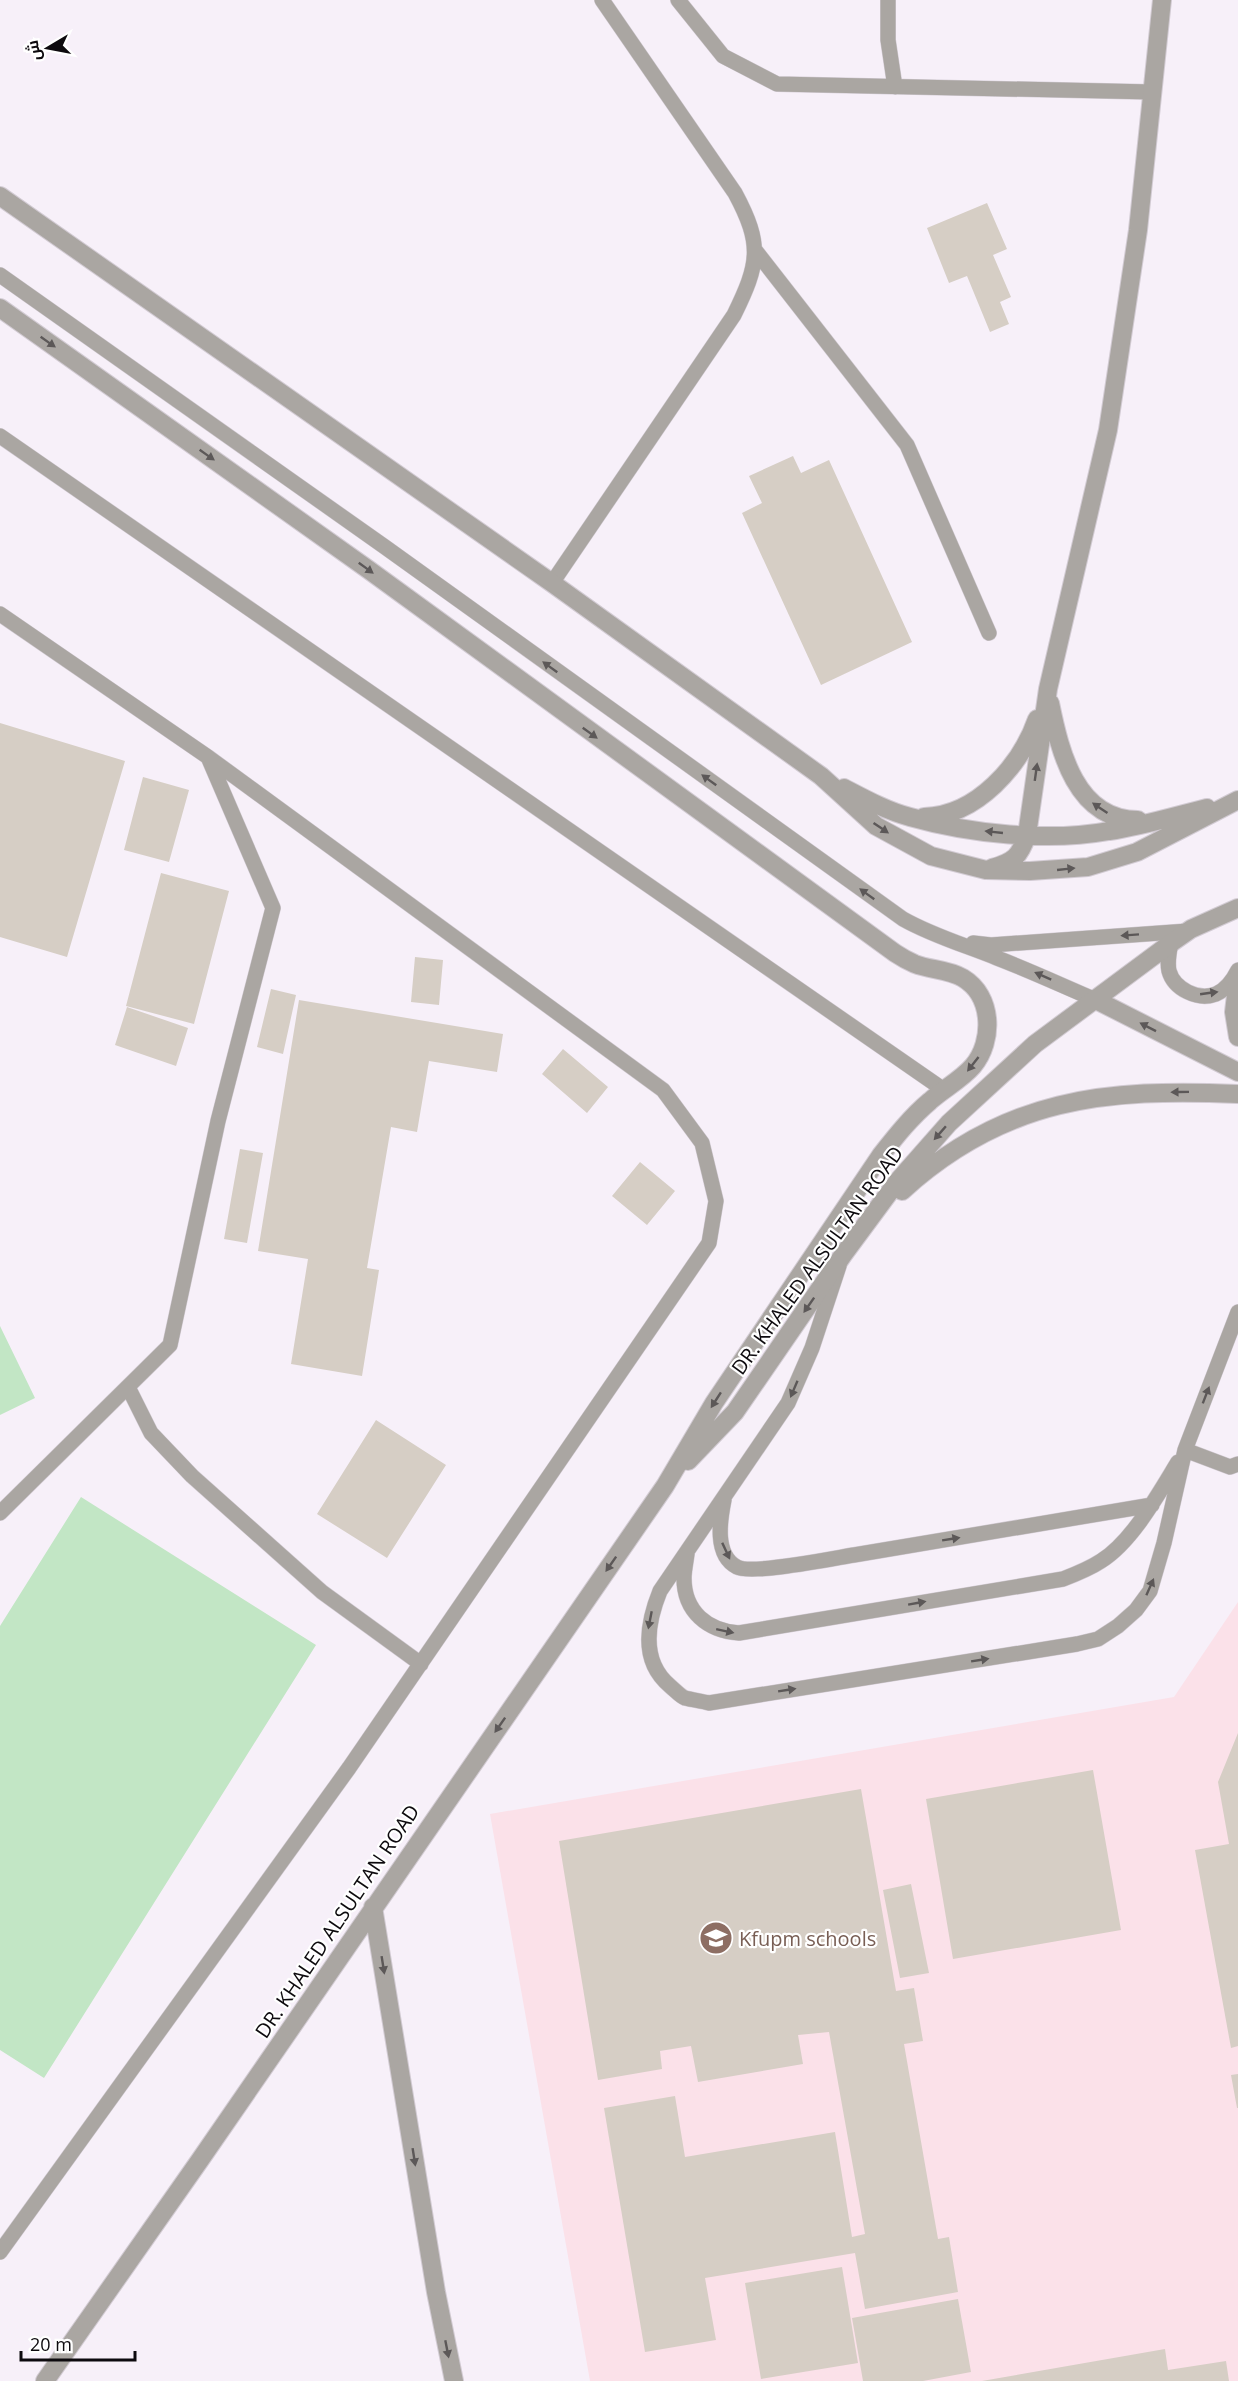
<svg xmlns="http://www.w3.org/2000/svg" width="1238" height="2381" font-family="'Open Sans',Cairo,sans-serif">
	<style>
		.education { fill: #fbe1e9 }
		.green { fill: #c2e6c5 }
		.building { fill: #d6cec5 }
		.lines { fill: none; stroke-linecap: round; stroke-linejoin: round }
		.lane-casing { stroke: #d2cbd3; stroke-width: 16 }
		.street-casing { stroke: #d2cbd3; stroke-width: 20 }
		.lane { stroke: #aaa6a2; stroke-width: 15 }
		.street { stroke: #aaa6a2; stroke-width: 18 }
		.oneway { fill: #5c5858 }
		.labels { text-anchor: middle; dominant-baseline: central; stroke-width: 4.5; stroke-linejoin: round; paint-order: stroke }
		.street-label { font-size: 20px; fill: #0d0a0e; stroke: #fff }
		.education-label { font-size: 20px; fill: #785e54; stroke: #fff; text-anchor: start }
	</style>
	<rect width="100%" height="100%" fill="#f7f0f9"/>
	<path class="education" d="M 1238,1602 L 1238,2381 L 590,2381 L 490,1814 L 1174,1697 Z"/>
	<path class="green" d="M 0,1326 L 35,1398 L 0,1415 Z
		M 81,1497 L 316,1645 L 44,2078 L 0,2050 L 0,1626 Z"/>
	<path class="building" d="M 987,203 L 1007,249 L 993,255 L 1011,297 L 1000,302 L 1009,324 L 990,332 L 967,276 L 949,283 L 927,228 Z
		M 793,456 L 801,473 L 829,460 L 912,642 L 821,685 L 742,513 L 762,503 L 749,476 Z
		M 0,723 L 125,761 L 67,957 L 0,937 Z
		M 143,777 L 189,790 L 169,862 L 124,850 Z
		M 161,873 L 229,891 L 194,1024 L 126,1006 Z
		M 415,957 L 443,960 L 439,1005 L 411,1002 Z
		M 271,989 L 296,995 L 283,1054 L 257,1047 Z
		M 299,1000 L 503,1034 L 497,1072 L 429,1061 L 417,1132 L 391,1127 L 367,1268 L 379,1270 L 362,1376 L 291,1364 L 308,1259 L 258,1251 Z
		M 127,1007 L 188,1028 L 176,1066 L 115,1045 Z
		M 563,1049 L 608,1087 L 587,1113 L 542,1074 Z
		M 240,1149 L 263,1153 L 247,1243 L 224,1239 Z
		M 640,1162 L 675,1191 L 647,1225 L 612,1196 Z
		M 376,1420 L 446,1465 L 387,1558 L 317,1514 Z
		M 1238,1733 L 1238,2046 L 1231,2048 L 1195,1850 L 1229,1844 L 1218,1782 Z
		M 1093,1770 L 1121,1930 L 953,1959 L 926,1799 Z
		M 861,1789 L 896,1991 L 914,1988 L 923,2041 L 904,2044 L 938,2239 L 949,2237 L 958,2292 L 865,2309 L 855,2253 L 705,2278 L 716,2340 L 645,2352 L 604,2108 L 675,2096 L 685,2157 L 835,2132 L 852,2237 L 865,2234 L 829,2032 L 798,2035 L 803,2064 L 698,2082 L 691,2046 L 660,2051 L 662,2069 L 598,2080 L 559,1841 Z
		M 911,1884 L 929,1973 L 900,1978 L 883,1890 Z
		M 1238,2074 L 1238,2108 L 1237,2108 L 1231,2075 Z
		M 842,2267 L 858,2363 L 761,2379 L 745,2283 Z
		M 958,2299 L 971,2372 L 923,2381 L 863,2381 L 852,2318 Z
		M 1165,2349 L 1168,2370 L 1226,2361 L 1229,2381 L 982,2381 Z"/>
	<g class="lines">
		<defs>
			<path id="lane" d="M 678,0 L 723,56 L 777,84 L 1152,92
				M 888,0 L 888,40 L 895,87
				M 755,250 L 907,445 L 989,633
				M 0,275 L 385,547 L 903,919 C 933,936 965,945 997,958 C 1031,971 1063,986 1096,1000
				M 0,436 L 944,1090
				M 552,583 L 734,315 C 759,264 763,245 735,193 L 602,0
				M 0,614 L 208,757 L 663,1090 L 702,1143 L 716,1201 L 709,1243 L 349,1768 L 0,2252
				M 973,943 L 991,945 L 1188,931
				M 1171,943 C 1169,953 1167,961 1169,971 C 1174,989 1198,1001 1216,994 C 1227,989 1233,980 1238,970
				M 839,1266 L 812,1348 L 788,1403 L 660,1591 C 647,1623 640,1661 670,1686 C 675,1690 680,1696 685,1698 C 693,1700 701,1701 709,1703 L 1077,1644 L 1098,1639 L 1118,1626 L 1136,1610 L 1150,1591 L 1164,1543 L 1185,1450 L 1238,1312
				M 128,1387 L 151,1433 L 192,1476 L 322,1592 L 421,1664
				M 1185,1450 L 1230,1467 L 1238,1464
				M 724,1500 C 720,1520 714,1555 737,1567 C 751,1575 835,1558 854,1555 C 954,1539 1053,1522 1152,1505
				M 0,1513 L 170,1345 L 218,1121 L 273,908 L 208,757
				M 687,1554 C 686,1562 684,1571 684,1578 C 684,1612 708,1631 739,1633 L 1063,1579 C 1076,1574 1089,1569 1101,1561 C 1132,1542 1159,1493 1178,1462"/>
			<path id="street" d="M 0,196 L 552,583 L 821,776 L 876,826 L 931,856 L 986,870 L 1030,871 L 1088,867 L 1137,852 L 1238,800
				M 0,308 L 369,570 L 895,953 C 901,957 908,961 915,964 C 930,970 948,969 963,978 C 993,996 994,1041 973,1066 C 961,1080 943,1089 930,1101 C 911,1117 896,1136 881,1155 L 714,1403 L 665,1486 L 200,2160 L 45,2381
				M 1050,703 C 1060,752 1076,820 1138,820
				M 844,788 C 865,799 887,811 910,817 C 970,834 1048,842 1109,831 C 1142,826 1175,816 1207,808
				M 924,817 C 977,816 1021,765 1037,719
				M 992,868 C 1014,862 1020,856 1027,835 L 1048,689 L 1108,430 L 1138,230 L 1162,0
				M 1238,978 L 1234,1012 L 1238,1037
				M 1096,1000 L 1238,1072
				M 902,1191 C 1004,1098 1106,1088 1238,1094
				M 688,1461 L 735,1412 L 843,1255 L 897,1182 L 949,1123 L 1035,1044 L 1171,943 L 1191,929 L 1238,908
				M 373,1907 L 436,2292 L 454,2381"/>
		</defs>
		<use href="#lane" class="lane-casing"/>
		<use href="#street" class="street-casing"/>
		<use href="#lane" class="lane"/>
		<use href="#street" class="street"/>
	</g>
	<defs><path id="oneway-solid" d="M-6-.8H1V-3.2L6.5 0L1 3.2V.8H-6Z" transform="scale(1.5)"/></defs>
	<g class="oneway">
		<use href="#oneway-solid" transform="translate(48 342) rotate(35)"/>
		<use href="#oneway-solid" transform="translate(207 455) rotate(35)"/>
		<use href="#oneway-solid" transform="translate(366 568) rotate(36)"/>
		<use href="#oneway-solid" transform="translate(550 667) rotate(-144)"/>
		<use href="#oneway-solid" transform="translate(590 733) rotate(36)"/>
		<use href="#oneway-solid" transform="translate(1036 772) rotate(-82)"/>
		<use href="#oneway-solid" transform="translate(709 780) rotate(-144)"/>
		<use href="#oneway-solid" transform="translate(1100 808) rotate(-146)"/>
		<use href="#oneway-solid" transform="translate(881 828) rotate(34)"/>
		<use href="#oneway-solid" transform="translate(994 832) rotate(-174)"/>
		<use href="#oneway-solid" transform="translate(1066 869) rotate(-6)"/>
		<use href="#oneway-solid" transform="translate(867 894) rotate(-144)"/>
		<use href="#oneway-solid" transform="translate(1130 935) rotate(176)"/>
		<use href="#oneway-solid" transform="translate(1043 976) rotate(-156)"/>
		<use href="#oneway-solid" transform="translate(1209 993) rotate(-8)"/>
		<use href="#oneway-solid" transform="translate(1148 1027) rotate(-153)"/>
		<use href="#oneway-solid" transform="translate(973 1064) rotate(128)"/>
		<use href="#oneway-solid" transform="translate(1180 1092) rotate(179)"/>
		<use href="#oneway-solid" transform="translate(940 1133) rotate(131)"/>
		<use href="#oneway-solid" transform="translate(809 1305) rotate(125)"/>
		<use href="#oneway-solid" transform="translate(794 1389) rotate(113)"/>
		<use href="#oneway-solid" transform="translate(1206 1395) rotate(-69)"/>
		<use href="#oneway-solid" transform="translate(716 1400) rotate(123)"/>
		<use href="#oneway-solid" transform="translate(951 1539) rotate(-9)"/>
		<use href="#oneway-solid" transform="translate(726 1551) rotate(65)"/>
		<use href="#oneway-solid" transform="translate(611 1564) rotate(125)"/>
		<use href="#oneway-solid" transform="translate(1150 1587) rotate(-66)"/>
		<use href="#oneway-solid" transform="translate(917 1603) rotate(-10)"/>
		<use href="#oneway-solid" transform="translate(650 1620) rotate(101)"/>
		<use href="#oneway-solid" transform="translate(725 1631) rotate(12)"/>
		<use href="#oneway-solid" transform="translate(980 1660) rotate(-9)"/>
		<use href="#oneway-solid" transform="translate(787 1690) rotate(-9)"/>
		<use href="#oneway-solid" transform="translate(500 1725) rotate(125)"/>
		<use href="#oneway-solid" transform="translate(383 1965) rotate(81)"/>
		<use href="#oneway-solid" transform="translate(414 2157) rotate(81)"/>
		<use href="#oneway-solid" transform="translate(447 2349) rotate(79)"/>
	</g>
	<defs>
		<symbol id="school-disc" viewBox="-11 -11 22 22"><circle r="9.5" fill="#8d6e63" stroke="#fff"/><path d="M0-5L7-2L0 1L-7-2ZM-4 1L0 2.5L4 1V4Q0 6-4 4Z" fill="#fff"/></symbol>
	</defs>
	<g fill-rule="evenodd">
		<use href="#school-disc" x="697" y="1919" width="38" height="38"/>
	</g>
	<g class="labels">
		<g class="street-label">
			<text transform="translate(817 1260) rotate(-54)">DR. KHALED ALSULTAN ROAD</text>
			<text transform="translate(337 1921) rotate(-56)">DR. KHALED ALSULTAN ROAD</text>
		</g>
		<g class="education-label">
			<text x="739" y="1938">Kfupm schools</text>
		</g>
	</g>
	<g transform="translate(48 48) rotate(260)" stroke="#ffffff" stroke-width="4.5" paint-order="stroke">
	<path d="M0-4.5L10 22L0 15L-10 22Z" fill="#0d0a0e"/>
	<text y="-9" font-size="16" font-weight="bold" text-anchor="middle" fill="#0d0a0e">ش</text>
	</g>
	<path d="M21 2351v9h114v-9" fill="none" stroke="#0d0a0e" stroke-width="3"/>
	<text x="30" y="2351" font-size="18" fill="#0d0a0e" stroke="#ffffff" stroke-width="4.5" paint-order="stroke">20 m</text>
</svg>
